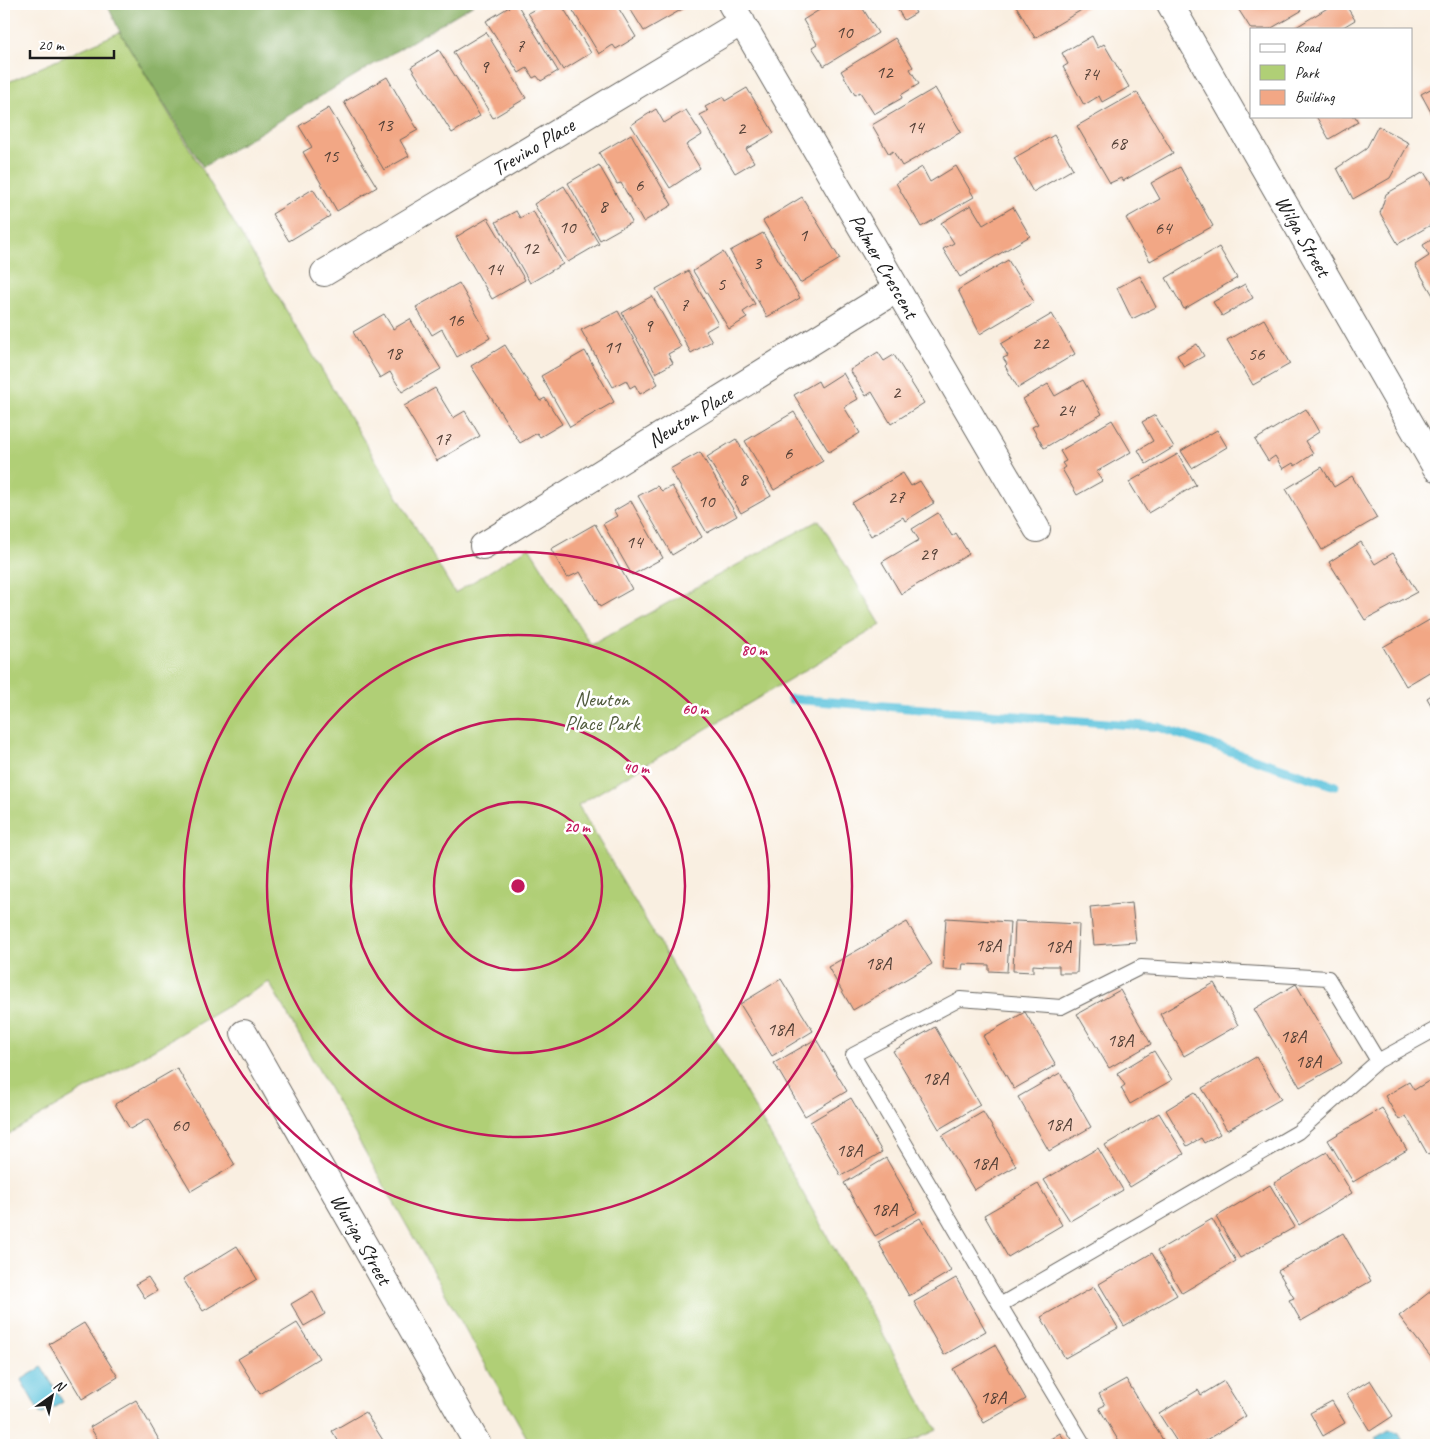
<svg xmlns="http://www.w3.org/2000/svg" width="1440" height="1449" font-family="Caveat,sans-serif">
	<style>
		.green { fill: #b0cf76; stroke: #667649 }
		.forest { fill: #8cb267; stroke: #546742 }
		.water { fill: #5fc4dd; stroke: #3e707c }
		.lines { fill: none; stroke-linecap: round; stroke-linejoin: round }
		.stream { stroke: #5fc4dd; stroke-width: 9 }
		.building { fill: #f2a785 }
		.service-casing { stroke: #696661; stroke-width: 16 }
		.minor-casing { stroke: #696661; stroke-width: 28 }
		.service { stroke: #fff; stroke-width: 14 }
		.minor { stroke: #fff; stroke-width: 26 }
		.ring { fill: none; stroke: #c2185b; stroke-width: 2.5 }
		.labels { text-anchor: middle; dominant-baseline: central; stroke-width: 5; stroke-linejoin: round; paint-order: stroke }
		.number-label { font-size: 19px; fill: #523f36 }
		.street-label { font-size: 21px; fill: #1c1c1c; stroke: #fff }
		.park-label { font-size: 21px; fill: #505b3c; stroke: #fff }
		.centre { fill: #c2185b; stroke: #fff; stroke-width: 2.5 }
		.ring-label { font-size: 15px; text-anchor: middle; font-weight: bold; fill: #c2185b; stroke: #fff; stroke-width: 5; stroke-linejoin: round; paint-order: stroke }
	</style>
	<rect width="100%" height="100%" fill="#fff"/>
	<filter id="ink" filterUnits="userSpaceOnUse"><feTurbulence type="fractalNoise" baseFrequency=".02" numOctaves="2"/><feDisplacementMap in="SourceGraphic" scale="10" xChannelSelector="R" yChannelSelector="G"/><feConvolveMatrix kernelMatrix="1 2 1 2 8 2 1 2 1" color-interpolation-filters="sRGB"/></filter>
	<filter id="wash" filterUnits="userSpaceOnUse"><feTurbulence type="fractalNoise" baseFrequency=".0096" numOctaves="4" result="noise"/><feDisplacementMap in="SourceGraphic" scale="20" xChannelSelector="R" yChannelSelector="G"/><feGaussianBlur stdDeviation="1.12" result="paint"/><feColorMatrix in="noise" values="0 0 0 0 0 0 0 0 0 0 0 0 0 0 0 0 0 1.4 0 .05"/><feComposite in="paint" operator="in"/></filter>
	<g filter="url(#wash)">
		<rect width="100%" height="100%" fill="#f9efe1"/>
		<path class="green" d="M 120,32 L 455,593 L 529,547 L 591,645 L 819,520 L 881,625 L 578,805 L 706,1022 L 937,1430 L 904,1445 L 531,1445 L 269,982 L 4,1137 L 4,84 Z"/>
		<path class="forest" d="M 107,4 L 474,4 L 203,167 L 120,32 Z"/>
		<path class="water" d="M 42,1367 L 63,1402 L 41,1415 L 21,1380 Z
			M 1389,1430 L 1399,1434 L 1405,1445 L 1380,1445 L 1375,1438 Z"/>
		<g class="lines">
			<path class="stream" d="M 791,699 L 1158,727 L 1335,786"/>
		</g>
		<g id="blocks">
			<path class="building" d="M 514,4 L 517,4 L 558,71 L 541,81 L 537,76 L 533,78 L 527,68 L 519,73 L 486,21 Z
				M 544,4 L 561,4 L 591,53 L 563,70 L 528,13 Z
				M 569,4 L 616,4 L 636,37 L 616,49 L 613,45 L 599,54 Z
				M 627,4 L 684,4 L 686,7 L 644,31 Z
				M 829,4 L 860,4 L 878,33 L 824,66 L 812,47 L 817,44 L 803,20 Z
				M 911,4 L 916,13 L 904,20 L 895,5 Z
				M 1015,4 L 1087,4 L 1088,6 L 1035,38 Z
				M 1235,4 L 1296,4 L 1301,11 L 1270,29 L 1251,29 Z
				M 1334,4 L 1345,4 L 1355,20 L 1340,29 L 1293,29 Z
				M 486,32 L 526,98 L 493,118 L 453,52 Z
				M 1092,36 L 1098,48 L 1104,44 L 1129,87 L 1102,102 L 1099,96 L 1084,105 L 1063,67 L 1068,64 L 1062,53 Z
				M 895,38 L 913,67 L 910,69 L 919,84 L 901,95 L 902,98 L 874,114 L 860,92 L 855,95 L 841,71 Z
				M 439,50 L 480,116 L 452,133 L 411,67 Z
				M 387,77 L 418,130 L 400,140 L 409,156 L 384,170 L 344,102 Z
				M 1436,86 L 1436,112 L 1432,114 L 1421,94 Z
				M 747,88 L 774,133 L 746,149 L 754,162 L 735,173 L 700,115 L 708,111 L 705,107 L 723,97 L 725,101 Z
				M 935,88 L 961,132 L 902,166 L 893,151 L 889,154 L 872,125 Z
				M 1137,92 L 1173,153 L 1123,181 L 1121,178 L 1110,183 L 1077,126 Z
				M 329,108 L 377,187 L 337,211 L 303,152 L 312,147 L 299,126 Z
				M 656,109 L 664,123 L 686,110 L 702,135 L 686,145 L 700,168 L 670,188 L 631,125 Z
				M 1316,116 L 1355,116 L 1358,122 L 1329,139 Z
				M 1378,126 L 1409,143 L 1390,178 L 1353,199 L 1337,168 L 1366,149 Z
				M 631,134 L 672,205 L 643,222 L 621,183 L 617,184 L 599,153 Z
				M 1054,135 L 1073,169 L 1033,192 L 1014,158 Z
				M 599,165 L 632,222 L 600,240 L 568,183 Z
				M 956,166 L 974,197 L 921,227 L 896,183 L 922,167 L 930,182 Z
				M 1180,167 L 1213,226 L 1150,261 L 1126,218 L 1160,199 L 1151,183 Z
				M 1424,172 L 1436,192 L 1436,222 L 1398,244 L 1380,213 L 1386,194 Z
				M 564,186 L 599,244 L 568,262 L 534,204 Z
				M 313,189 L 330,216 L 289,241 L 272,214 Z
				M 802,197 L 840,259 L 800,283 L 763,221 Z
				M 971,205 L 983,225 L 1013,207 L 1030,236 L 960,277 L 943,249 L 954,243 L 941,223 Z
				M 516,211 L 520,218 L 533,211 L 563,264 L 530,283 L 496,222 Z
				M 488,218 L 525,280 L 492,299 L 456,237 Z
				M 763,233 L 800,298 L 767,317 L 730,251 Z
				M 1436,237 L 1436,296 L 1434,297 L 1415,265 L 1429,256 L 1423,245 Z
				M 1219,247 L 1237,278 L 1184,309 L 1166,278 Z
				M 723,252 L 755,304 L 743,312 L 747,318 L 729,329 L 693,271 Z
				M 1008,260 L 1034,302 L 980,334 L 958,290 Z
				M 688,271 L 718,324 L 706,331 L 712,341 L 691,353 L 656,289 Z
				M 1140,276 L 1156,307 L 1132,319 L 1117,288 Z
				M 459,283 L 490,338 L 457,357 L 442,329 L 432,335 L 416,307 Z
				M 1245,284 L 1253,298 L 1222,316 L 1213,302 Z
				M 652,296 L 681,347 L 668,354 L 673,363 L 656,373 L 622,313 Z
				M 618,311 L 658,384 L 640,394 L 635,385 L 630,388 L 626,380 L 613,387 L 581,330 Z
				M 384,314 L 393,329 L 410,319 L 441,369 L 402,392 L 390,372 L 380,378 L 353,332 Z
				M 1052,314 L 1075,354 L 1018,388 L 1005,366 L 1007,364 L 1003,358 L 1008,356 L 1001,344 Z
				M 1264,319 L 1290,364 L 1253,385 L 1227,340 Z
				M 1197,344 L 1204,356 L 1184,367 L 1177,355 Z
				M 505,345 L 540,401 L 545,398 L 562,424 L 540,437 L 537,433 L 520,443 L 471,366 Z
				M 585,351 L 614,402 L 570,427 L 541,376 Z
				M 878,352 L 884,361 L 894,355 L 924,403 L 891,424 L 872,392 L 866,396 L 850,370 Z
				M 843,373 L 858,399 L 844,407 L 860,433 L 829,452 L 794,395 L 818,381 L 821,387 Z
				M 1083,380 L 1102,414 L 1044,448 L 1032,427 L 1038,424 L 1023,399 L 1048,384 L 1055,396 Z
				M 435,388 L 453,418 L 465,411 L 480,436 L 437,461 L 404,406 Z
				M 1306,409 L 1319,432 L 1305,441 L 1313,454 L 1295,466 L 1293,463 L 1283,469 L 1275,456 L 1268,461 L 1255,440 Z
				M 794,412 L 823,461 L 774,490 L 745,441 Z
				M 1155,415 L 1174,447 L 1146,464 L 1138,450 L 1153,441 L 1142,422 Z
				M 1112,420 L 1131,452 L 1096,472 L 1102,481 L 1077,495 L 1062,469 L 1065,467 L 1062,463 L 1066,461 L 1060,451 Z
				M 1217,430 L 1227,447 L 1192,468 L 1181,451 Z
				M 736,439 L 771,496 L 741,513 L 707,457 Z
				M 700,452 L 737,516 L 707,533 L 670,469 Z
				M 1178,454 L 1196,485 L 1148,513 L 1129,482 Z
				M 1322,467 L 1334,487 L 1352,476 L 1377,518 L 1322,550 L 1286,489 Z
				M 903,473 L 911,486 L 920,481 L 934,503 L 905,521 L 903,517 L 871,536 L 852,503 Z
				M 657,486 L 662,491 L 672,486 L 702,537 L 672,555 L 638,496 Z
				M 631,501 L 663,558 L 632,575 L 603,524 L 617,516 L 614,511 Z
				M 938,513 L 952,536 L 956,533 L 969,554 L 901,594 L 882,562 L 919,540 L 912,529 Z
				M 595,524 L 632,589 L 600,607 L 580,572 L 567,578 L 551,549 Z
				M 1361,542 L 1375,564 L 1393,553 L 1417,592 L 1365,620 L 1329,562 Z
				M 1431,619 L 1436,629 L 1436,668 L 1406,686 L 1383,647 Z
				M 1436,692 L 1436,714 L 1427,698 Z
				M 1132,903 L 1136,942 L 1094,945 L 1090,907 Z
				M 946,918 L 1010,922 L 1007,972 L 989,971 L 989,965 L 963,964 L 962,970 L 943,969 Z
				M 1015,921 L 1079,924 L 1077,973 L 1059,973 L 1059,966 L 1047,966 L 1033,965 L 1033,972 L 1013,971 Z
				M 907,922 L 932,964 L 853,1010 L 828,967 Z
				M 781,979 L 813,1031 L 772,1056 L 740,1004 Z
				M 1214,983 L 1238,1025 L 1184,1056 L 1160,1014 Z
				M 1296,984 L 1342,1063 L 1300,1087 L 1254,1009 Z
				M 1120,990 L 1151,1044 L 1109,1068 L 1077,1014 Z
				M 1025,1012 L 1056,1065 L 1014,1089 L 983,1036 Z
				M 935,1027 L 980,1105 L 939,1129 L 893,1051 Z
				M 816,1039 L 847,1091 L 805,1116 L 774,1063 Z
				M 1154,1051 L 1172,1080 L 1130,1104 L 1121,1088 L 1125,1085 L 1117,1073 Z
				M 1256,1057 L 1281,1099 L 1227,1130 L 1202,1088 Z
				M 177,1068 L 235,1165 L 191,1191 L 148,1119 L 130,1129 L 115,1104 Z
				M 1060,1073 L 1091,1127 L 1049,1151 L 1018,1097 Z
				M 1432,1079 L 1436,1087 L 1436,1150 L 1428,1155 L 1406,1116 L 1399,1120 L 1385,1096 L 1409,1082 L 1414,1090 Z
				M 1195,1092 L 1220,1134 L 1204,1143 L 1201,1138 L 1187,1146 L 1166,1110 Z
				M 851,1098 L 882,1152 L 841,1176 L 810,1122 Z
				M 1382,1108 L 1407,1150 L 1353,1182 L 1328,1140 Z
				M 983,1112 L 1016,1166 L 974,1190 L 942,1136 Z
				M 1159,1113 L 1184,1154 L 1130,1187 L 1105,1145 Z
				M 1098,1148 L 1123,1190 L 1070,1221 L 1044,1180 Z
				M 1327,1152 L 1352,1193 L 1299,1225 L 1274,1183 Z
				M 886,1158 L 917,1212 L 875,1236 L 844,1183 Z
				M 1038,1184 L 1062,1225 L 1008,1257 L 984,1215 Z
				M 1270,1185 L 1295,1227 L 1240,1258 L 1216,1217 Z
				M 920,1218 L 951,1271 L 909,1296 L 878,1242 Z
				M 1212,1219 L 1236,1261 L 1182,1293 L 1157,1251 Z
				M 1343,1233 L 1371,1281 L 1301,1321 L 1289,1300 L 1294,1298 L 1278,1271 Z
				M 237,1246 L 257,1279 L 203,1311 L 183,1279 Z
				M 1152,1253 L 1177,1295 L 1124,1326 L 1099,1284 Z
				M 148,1277 L 157,1291 L 145,1298 L 136,1284 Z
				M 956,1278 L 986,1331 L 944,1355 L 914,1302 Z
				M 1094,1287 L 1118,1328 L 1065,1358 L 1041,1317 Z
				M 1436,1287 L 1436,1364 L 1399,1316 Z
				M 313,1291 L 325,1314 L 304,1326 L 291,1304 Z
				M 84,1323 L 118,1377 L 82,1399 L 49,1344 Z
				M 297,1323 L 319,1358 L 260,1394 L 238,1359 Z
				M 995,1345 L 1026,1399 L 984,1423 L 953,1369 Z
				M 1126,1379 L 1166,1445 L 1121,1445 L 1099,1408 L 1105,1405 L 1099,1394 Z
				M 1370,1380 L 1393,1416 L 1370,1431 L 1347,1394 Z
				M 1224,1381 L 1246,1416 L 1199,1445 L 1179,1445 L 1159,1414 L 1198,1390 L 1201,1395 Z
				M 136,1400 L 162,1445 L 101,1445 L 90,1427 Z
				M 1332,1401 L 1345,1423 L 1323,1436 L 1310,1413 Z
				M 365,1412 L 386,1445 L 341,1445 L 332,1431 Z
				M 1060,1433 L 1068,1445 L 1041,1445 Z"/>
		</g>
	</g>
	<g filter="url(#ink)">
		<use href="#blocks" fill-opacity="0" stroke="#696661" stroke-width="1"/>
		<g class="lines">
			<defs>
				<path id="service" d="M 1378,1061 L 1328,978 L 1141,967 L 1061,1007 L 960,999 L 853,1055 L 1000,1305 L 1298,1132 L 1378,1061 L 1436,1029
					M 1000,1305 L 1084,1445"/>
				<path id="minor" d="M 731,4 L 1037,529
					M 1170,4 L 1436,468
					M 324,273 L 742,22
					M 483,546 L 897,289
					M 244,1033 L 478,1445"/>
			</defs>
			<use href="#service" class="service-casing"/>
			<use href="#minor" class="minor-casing"/>
			<use href="#service" class="service"/>
			<use href="#minor" class="minor"/>
		</g>
	</g>
	<g class="ring">
		<circle cx="518" cy="886" r="84"/>
		<circle cx="518" cy="886" r="167"/>
		<circle cx="518" cy="886" r="251"/>
		<circle cx="518" cy="886" r="334"/>
	</g>
	<g class="labels">
		<g class="number-label">
			<text x="844" y="32">10</text>
			<text x="520" y="46">7</text>
			<text x="484" y="67">9</text>
			<text x="884" y="72">12</text>
			<text x="1090" y="74">74</text>
			<text x="384" y="125">13</text>
			<text x="915" y="127">14</text>
			<text x="741" y="128">2</text>
			<text x="1118" y="143">68</text>
			<text x="330" y="156">15</text>
			<text x="639" y="185">6</text>
			<text x="603" y="206">8</text>
			<text x="567" y="227">10</text>
			<text x="1163" y="228">64</text>
			<text x="803" y="235">1</text>
			<text x="530" y="248">12</text>
			<text x="757" y="263">3</text>
			<text x="494" y="269">14</text>
			<text x="721" y="284">5</text>
			<text x="684" y="305">7</text>
			<text x="455" y="320">16</text>
			<text x="648" y="326">9</text>
			<text x="1040" y="343">22</text>
			<text x="612" y="347">11</text>
			<text x="393" y="353">18</text>
			<text x="1256" y="354">56</text>
			<text x="896" y="392">2</text>
			<text x="1066" y="410">24</text>
			<text x="442" y="439">17</text>
			<text x="788" y="453">6</text>
			<text x="743" y="479">8</text>
			<text x="896" y="497">27</text>
			<text x="706" y="501">10</text>
			<text x="634" y="542">14</text>
			<text x="928" y="554">29</text>
			<text x="988" y="945">18A</text>
			<text x="1058" y="946">18A</text>
			<text x="878" y="963">18A</text>
			<text x="780" y="1029">18A</text>
			<text x="1293" y="1036">18A</text>
			<text x="1120" y="1040">18A</text>
			<text x="1308" y="1061">18A</text>
			<text x="935" y="1078">18A</text>
			<text x="1058" y="1124">18A</text>
			<text x="180" y="1125">60</text>
			<text x="849" y="1150">18A</text>
			<text x="984" y="1163">18A</text>
			<text x="884" y="1209">18A</text>
			<text x="993" y="1397">18A</text>
		</g>
		<g class="street-label">
			<text transform="translate(533 147) rotate(-31)">Trevino Place</text>
			<text transform="translate(1303 236) rotate(60)">Wilga Street</text>
			<text transform="translate(884 266) rotate(60)">Palmer Crescent</text>
			<text transform="translate(690 417) rotate(-32)">Newton Place</text>
			<text transform="translate(361 1239) rotate(60)">Wuriga Street</text>
		</g>
		<g class="park-label">
			<text x="602" y="699">Newton<tspan x="602" dy="24">Place Park</tspan></text>
		</g>
	</g>
	<circle cx="518" cy="886" r="8" class="centre"/>
	<g class="ring-label">
		<text x="754" y="655">80 m</text>
		<text x="695" y="714">60 m</text>
		<text x="636" y="773">40 m</text>
		<text x="577" y="832">20 m</text>
	</g>
	<rect width="1440" height="1449" fill="none" stroke="#fff" stroke-width="20"/>
	<rect x="1250" y="28" width="162" height="90" fill="#ffffff" stroke="#a4a4a4"/>
	<rect x="1260" y="44" width="25" height="8" fill="#ffffff" stroke="#a4a4a4"/>
	<text x="1295" y="52" font-size="15" fill="#1c1c1c">Road</text>
	<rect x="1260" y="65" width="25" height="15" fill="#b0cf76" stroke="#a4a4a4"/>
	<text x="1295" y="78" font-size="15" fill="#1c1c1c">Park</text>
	<rect x="1260" y="90" width="25" height="15" fill="#f2a785" stroke="#a4a4a4"/>
	<text x="1295" y="102" font-size="15" fill="#1c1c1c">Building</text>
	<g transform="translate(52 1396) rotate(33)" stroke="#ffffff" stroke-width="4" paint-order="stroke">
	<path d="M0-4L9 19L0 12L-9 19Z" fill="#1c1c1c"/>
	<text y="-8" font-size="14" font-weight="bold" text-anchor="middle" fill="#1c1c1c">N</text>
	</g>
	<path d="M30 50v8h84v-8" fill="none" stroke="#1c1c1c" stroke-width="2.5"/>
	<text x="38" y="50" font-size="15" fill="#1c1c1c" stroke="#ffffff" stroke-width="4" paint-order="stroke">20 m</text>
</svg>
